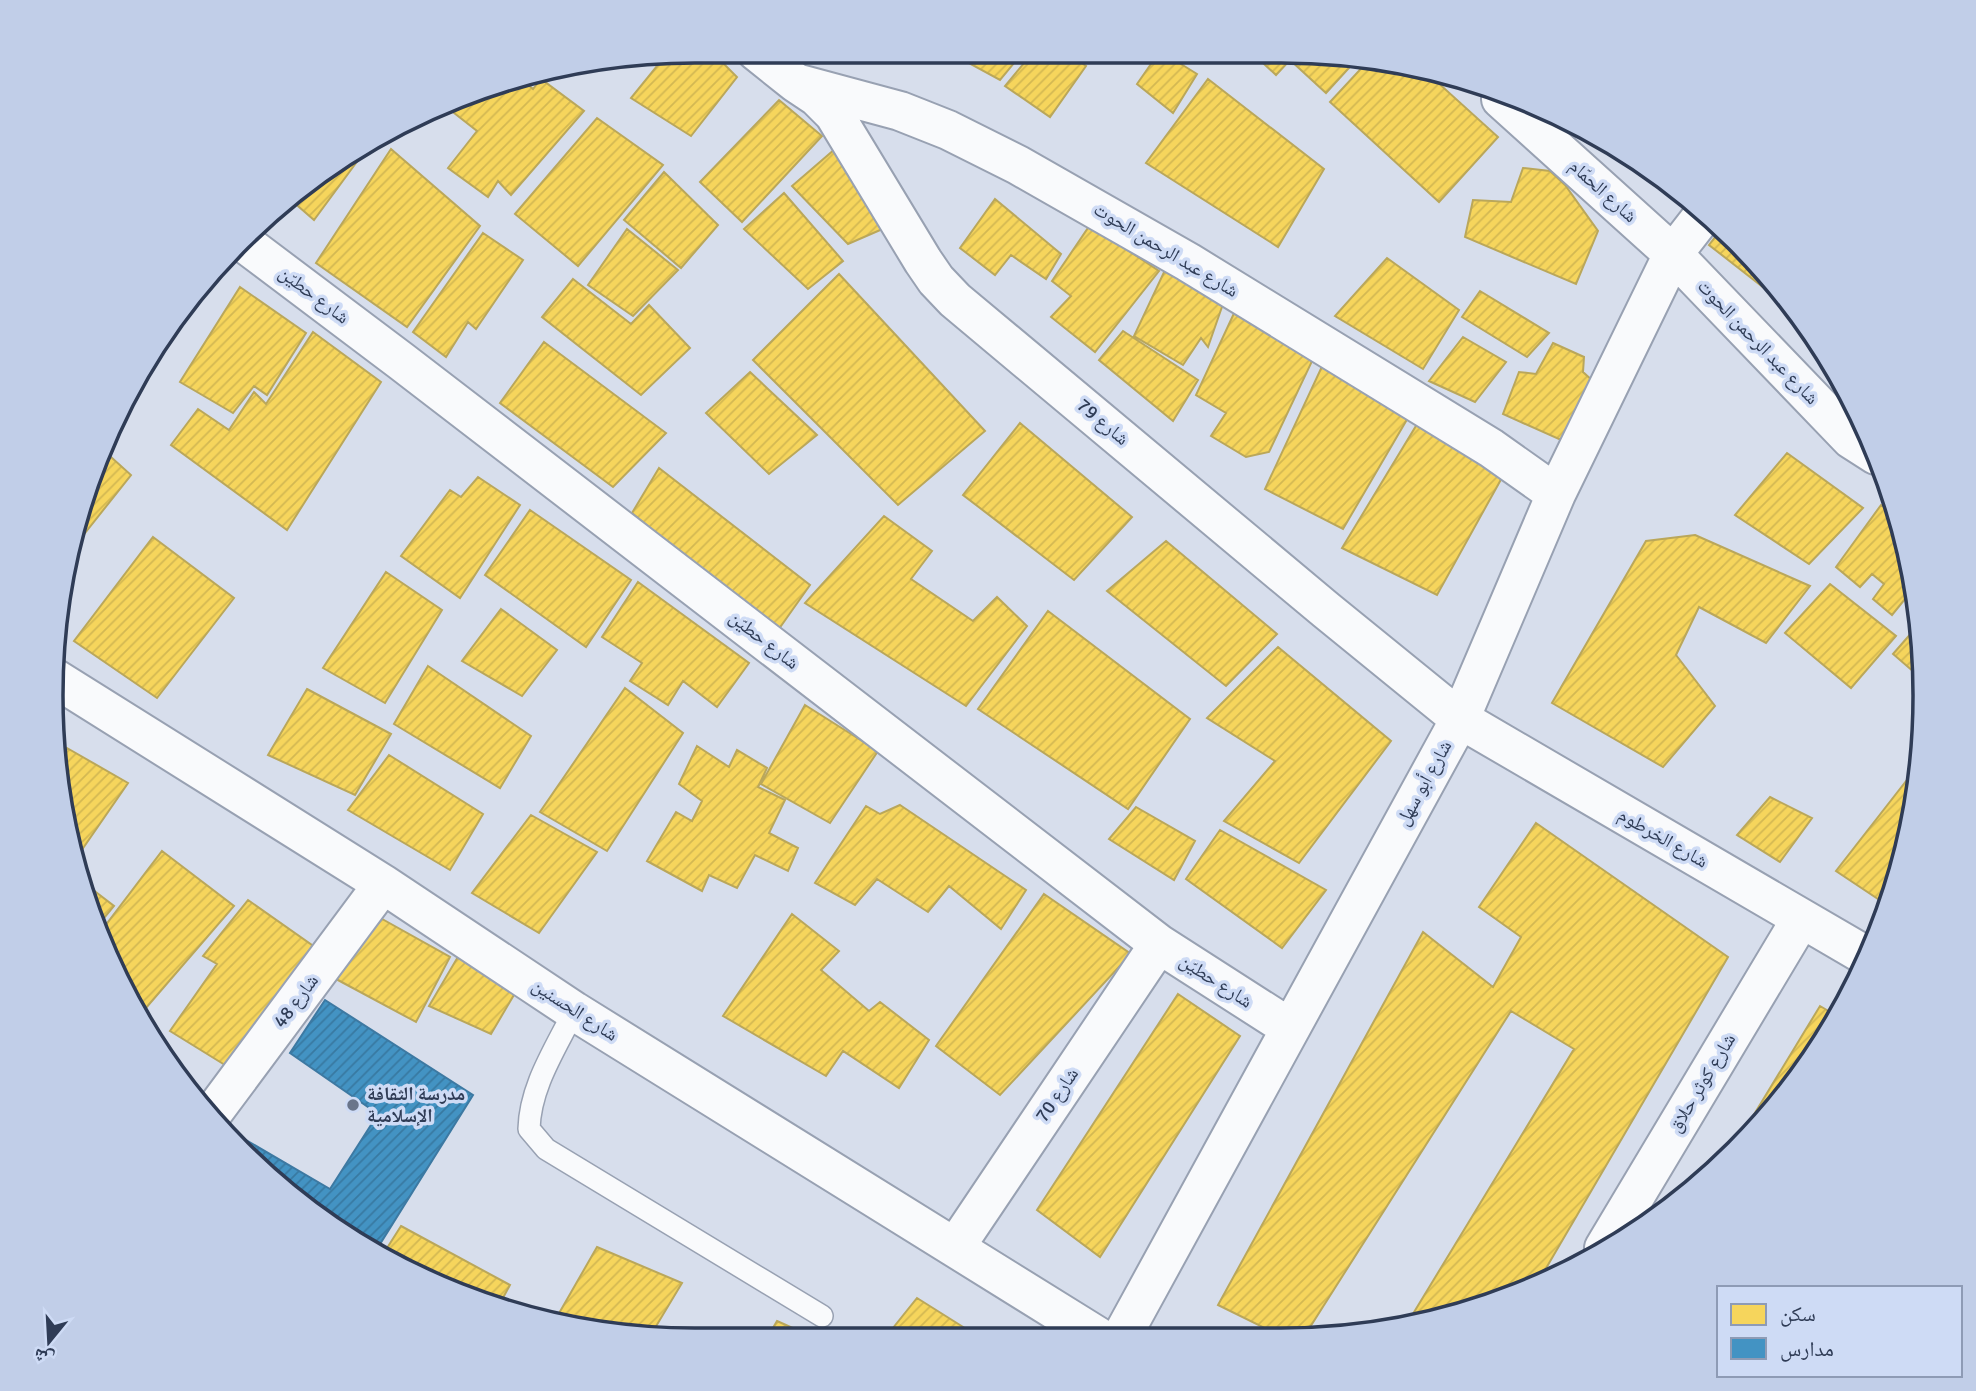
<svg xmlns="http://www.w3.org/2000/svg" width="1976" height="1391" font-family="Signika,'Noto Naskh Arabic',sans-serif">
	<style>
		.homes { fill: url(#homes-hatch); stroke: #baa75a; stroke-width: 2 }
		.schools { fill: url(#schools-hatch); stroke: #3d79a2; stroke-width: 2 }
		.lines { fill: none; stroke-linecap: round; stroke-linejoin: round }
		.lane-casing { stroke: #98a1b2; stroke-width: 24 }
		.street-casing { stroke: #98a1b2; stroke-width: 42 }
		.lane { stroke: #f9fafc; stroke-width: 21 }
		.street { stroke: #f9fafc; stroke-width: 38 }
		.poi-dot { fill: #6a758a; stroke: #cedbf5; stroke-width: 2.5 }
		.labels { text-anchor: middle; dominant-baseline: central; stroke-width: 7; stroke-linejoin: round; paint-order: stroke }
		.street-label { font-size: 19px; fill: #2f3c56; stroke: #cedbf5 }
		.poi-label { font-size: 19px; font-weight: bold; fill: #2f3c56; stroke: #cedbf5; text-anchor: start }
		.rim { fill: none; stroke: #2f3c56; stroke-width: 3.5 }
	</style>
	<defs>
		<pattern id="homes-hatch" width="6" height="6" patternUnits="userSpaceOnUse" patternTransform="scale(1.75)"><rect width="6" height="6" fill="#f6d55c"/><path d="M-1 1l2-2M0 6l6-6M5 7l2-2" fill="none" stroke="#d3b852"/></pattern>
		<pattern id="schools-hatch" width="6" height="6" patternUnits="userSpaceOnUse" patternTransform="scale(1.75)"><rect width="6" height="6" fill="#4393c3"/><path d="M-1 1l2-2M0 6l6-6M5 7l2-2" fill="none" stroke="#3879a1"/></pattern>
	</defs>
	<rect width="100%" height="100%" fill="#d7deec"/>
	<path class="homes" d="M 696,51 L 711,51 L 737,77 L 691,136 L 631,98 L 666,55 Z
		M 954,51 L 1024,51 L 1000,80 L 952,54 Z
		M 1034,51 L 1065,51 L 1086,66 L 1050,117 L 1005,86 Z
		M 1160,51 L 1197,74 L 1173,113 L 1137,84 Z
		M 1250,51 L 1281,51 L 1358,58 L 1326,93 L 1290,60 L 1276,75 Z
		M 1369,60 L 1407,63 L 1424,70 L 1498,137 L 1439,202 L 1330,102 Z
		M 519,77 L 533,89 L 541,79 L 584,111 L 511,195 L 498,181 L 488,197 L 448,168 L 477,131 L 449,109 Z
		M 1208,79 L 1324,169 L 1278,247 L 1146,163 Z
		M 779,100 L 822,136 L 742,222 L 700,182 Z
		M 597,118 L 663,165 L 578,266 L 515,214 Z
		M 370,144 L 314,220 L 291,200 L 338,159 Z
		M 391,149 L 480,226 L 407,327 L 316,263 Z
		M 835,149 L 894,224 L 848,244 L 792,186 Z
		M 1523,168 L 1550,171 L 1565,185 L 1598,231 L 1576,284 L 1465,237 L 1473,200 L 1511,202 Z
		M 664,172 L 718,225 L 681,268 L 624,220 Z
		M 784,193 L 843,261 L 808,289 L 744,229 Z
		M 995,199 L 1061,254 L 1046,279 L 1011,255 L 995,275 L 960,248 Z
		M 1090,225 L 1159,271 L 1095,352 L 1051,317 L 1071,296 L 1052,281 Z
		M 627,229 L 678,270 L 633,316 L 588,285 Z
		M 1719,232 L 1765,270 L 1796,313 L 1709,245 Z
		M 483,233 L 523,260 L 476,329 L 468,322 L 446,357 L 413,332 Z
		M 1387,258 L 1459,310 L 1423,369 L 1335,316 Z
		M 222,261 L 226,264 L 162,349 L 210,271 Z
		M 1166,268 L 1223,304 L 1208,347 L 1201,338 L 1183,365 L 1134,336 Z
		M 839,274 L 985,431 L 898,505 L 753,360 Z
		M 573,279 L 631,324 L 649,305 L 690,348 L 641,395 L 542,317 Z
		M 240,287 L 306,333 L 267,395 L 254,386 L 233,413 L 180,382 Z
		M 1480,291 L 1549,333 L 1527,357 L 1462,317 Z
		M 1236,309 L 1314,357 L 1269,452 L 1246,457 L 1211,436 L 1226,413 L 1196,395 Z
		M 1123,331 L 1198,380 L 1173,421 L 1099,360 Z
		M 313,332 L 381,382 L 287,530 L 171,445 L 198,409 L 229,430 L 254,392 L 266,404 Z
		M 1463,337 L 1506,362 L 1475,402 L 1429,381 Z
		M 544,342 L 666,433 L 613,487 L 500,403 Z
		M 1553,343 L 1584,357 L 1583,372 L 1593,381 L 1570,444 L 1503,414 L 1519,372 L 1536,374 Z
		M 1325,360 L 1409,416 L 1343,529 L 1265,489 Z
		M 750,372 L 817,435 L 769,474 L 706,413 Z
		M 1419,421 L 1504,474 L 1437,595 L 1342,548 Z
		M 1020,423 L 1132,517 L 1074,580 L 963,495 Z
		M 101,448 L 131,475 L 74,547 L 100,448 Z
		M 1787,453 L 1863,508 L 1809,564 L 1735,515 Z
		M 659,468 L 810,585 L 776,633 L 632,513 Z
		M 478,477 L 520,505 L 460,598 L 401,556 L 450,490 L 461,497 Z
		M 1881,505 L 1898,516 L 1914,588 L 1892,615 L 1873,599 L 1884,584 L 1872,574 L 1860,587 L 1836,567 Z
		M 530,510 L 631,580 L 586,647 L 485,575 Z
		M 884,516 L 932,551 L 911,579 L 973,621 L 997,597 L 1027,626 L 966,706 L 805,603 Z
		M 1695,535 L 1810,586 L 1766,643 L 1699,607 L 1676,655 L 1715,706 L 1663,767 L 1552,703 L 1646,541 Z
		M 153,537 L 234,598 L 157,698 L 74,641 Z
		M 1166,541 L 1277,634 L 1226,686 L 1107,591 Z
		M 386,572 L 442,610 L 385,703 L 323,668 Z
		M 638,582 L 749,663 L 717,707 L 683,681 L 668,705 L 630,681 L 642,663 L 602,637 Z
		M 1830,584 L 1896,636 L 1851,688 L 1785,633 Z
		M 501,609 L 557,650 L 522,696 L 462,661 Z
		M 1048,611 L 1190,719 L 1128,809 L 978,709 Z
		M 1920,623 L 1922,679 L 1893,654 Z
		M 1278,647 L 1391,741 L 1299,863 L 1224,821 L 1275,761 L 1207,718 Z
		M 428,666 L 531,736 L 500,788 L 394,724 Z
		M 625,688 L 683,733 L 607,851 L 540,812 Z
		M 307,689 L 391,734 L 355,795 L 268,755 Z
		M 805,705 L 878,751 L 830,823 L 761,784 Z
		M 697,746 L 729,767 L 737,750 L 767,768 L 758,787 L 785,800 L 769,833 L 798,848 L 788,871 L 755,855 L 737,888 L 709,875 L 702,891 L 647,861 L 676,812 L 692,821 L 702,801 L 679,784 Z
		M 67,748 L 128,783 L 79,854 L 56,780 L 56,765 Z
		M 389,755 L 483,814 L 450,870 L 348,810 Z
		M 1910,776 L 1917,780 L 1903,862 L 1887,905 L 1836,871 Z
		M 1770,797 L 1812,818 L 1780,862 L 1737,835 Z
		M 900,805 L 1026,890 L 1001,929 L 949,886 L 928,912 L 877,879 L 855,905 L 815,883 L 866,806 L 880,814 Z
		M 1136,807 L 1195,841 L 1174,880 L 1109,839 Z
		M 531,815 L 597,852 L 539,933 L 472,893 Z
		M 1536,823 L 1728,957 L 1538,1282 L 1408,1322 L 1574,1049 L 1511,1011 L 1305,1335 L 1279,1335 L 1218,1305 L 1423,932 L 1493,987 L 1521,937 L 1479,907 Z
		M 1220,830 L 1326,890 L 1282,948 L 1186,879 Z
		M 162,851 L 234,906 L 145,1009 L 126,994 L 117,980 L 105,942 L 107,938 L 104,936 L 102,930 Z
		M 88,886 L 114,906 L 100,923 Z
		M 1044,894 L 1131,954 L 1000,1095 L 936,1046 Z
		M 248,900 L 319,950 L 225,1065 L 170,1031 L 217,964 L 203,956 Z
		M 792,914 L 839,951 L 821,970 L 869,1011 L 880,1002 L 929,1040 L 899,1088 L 843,1051 L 826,1076 L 723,1016 Z
		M 375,915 L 450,957 L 416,1022 L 336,979 Z
		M 459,955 L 518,988 L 491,1034 L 429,1006 Z
		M 1178,994 L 1240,1036 L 1100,1257 L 1037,1210 Z
		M 1820,1006 L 1837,1016 L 1792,1088 L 1730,1154 Z
		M 401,1226 L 510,1285 L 498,1307 L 411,1274 L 382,1256 Z
		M 597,1247 L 682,1283 L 649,1338 L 554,1322 Z
		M 917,1298 L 979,1337 L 885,1338 Z
		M 777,1321 L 815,1338 L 767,1338 Z"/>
	<path class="schools" d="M 325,1000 L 473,1095 L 375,1252 L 303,1207 L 235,1143 L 239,1136 L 330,1189 L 378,1114 L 290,1053 Z"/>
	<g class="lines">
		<defs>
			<path id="lane" d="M 574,1011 C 556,1048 530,1086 529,1129 L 546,1149 L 822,1316"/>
			<path id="street" d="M 756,51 L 796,83 L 900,111 L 948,130 L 1018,165 L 1188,262 L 1491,448 L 1556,494
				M 796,83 L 817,97 L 834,114 L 923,261 L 936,280 L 955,300 L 1326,610 L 1460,719 L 1868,957
				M 1501,99 L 1673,254 L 1851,439 L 1876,455
				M 243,242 L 401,361 L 1159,944 L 1290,1028
				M 56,679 L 383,884 L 574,1011 L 1097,1336
				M 209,1118 L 383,884
				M 956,1246 L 1159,944
				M 1604,1248 L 1801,919
				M 1122,1336 L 1460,719 L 1556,494 L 1673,254 L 1701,218"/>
		</defs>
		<use href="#lane" class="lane-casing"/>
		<use href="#street" class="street-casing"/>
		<use href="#lane" class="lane"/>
		<use href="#street" class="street"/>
	</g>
	<circle class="poi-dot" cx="353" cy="1105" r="7"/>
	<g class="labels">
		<g class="street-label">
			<text transform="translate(1603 191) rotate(42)">شارع الحمّام</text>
			<text transform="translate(1166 250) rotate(31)">شارع عبد الرحمن الحوت</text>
			<text transform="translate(314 295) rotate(37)">شارع حطيّن</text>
			<text transform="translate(1758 342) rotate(46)">شارع عبد الرحمن الحوت</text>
			<text transform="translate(1103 422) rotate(40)">شارع 79</text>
			<text transform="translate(764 640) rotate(38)">شارع حطيّن</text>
			<text transform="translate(1424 783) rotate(-61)">شارع أبو سهل</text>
			<text transform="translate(1663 838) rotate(30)">شارع الخرطوم</text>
			<text transform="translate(1216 981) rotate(33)">شارع حطيّن</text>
			<text transform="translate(296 1001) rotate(-53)">شارع 48</text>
			<text transform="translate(575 1010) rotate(33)">شارع الحسنين</text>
			<text transform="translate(1702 1083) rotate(-59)">شارع كوثر حلاق</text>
			<text transform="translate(1057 1095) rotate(-56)">شارع 70</text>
		</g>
		<g class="poi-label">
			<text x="367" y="1094">مدرسة الثقافة<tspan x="367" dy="22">الإسلامية</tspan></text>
		</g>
	</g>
	<path d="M0 0H1976V1391H0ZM695 63H1281A632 632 0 0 1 1913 695V696A632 632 0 0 1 1281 1328H695A632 632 0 0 1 63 696V695A632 632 0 0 1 695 63Z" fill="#c1cee8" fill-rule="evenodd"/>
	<path class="rim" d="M695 63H1281A632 632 0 0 1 1913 695V696A632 632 0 0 1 1281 1328H695A632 632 0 0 1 63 696V695A632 632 0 0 1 695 63Z"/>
	<rect x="1717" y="1286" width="245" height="91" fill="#cedbf5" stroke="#8e9bb5" stroke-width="2"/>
	<rect x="1731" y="1304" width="35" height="21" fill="#f6d55c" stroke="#8e9bb5" stroke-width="2"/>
	<text x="1780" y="1321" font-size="21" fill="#2f3c56">سكن</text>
	<rect x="1731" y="1338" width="35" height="21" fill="#4393c3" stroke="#8e9bb5" stroke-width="2"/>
	<text x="1780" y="1356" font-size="21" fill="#2f3c56">مدارس</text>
	<g transform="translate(49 1342) rotate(198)" stroke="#cedbf5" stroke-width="5" paint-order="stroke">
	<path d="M0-5L12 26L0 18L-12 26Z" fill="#2f3c56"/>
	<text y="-10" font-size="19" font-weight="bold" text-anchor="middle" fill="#2f3c56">ش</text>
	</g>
</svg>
